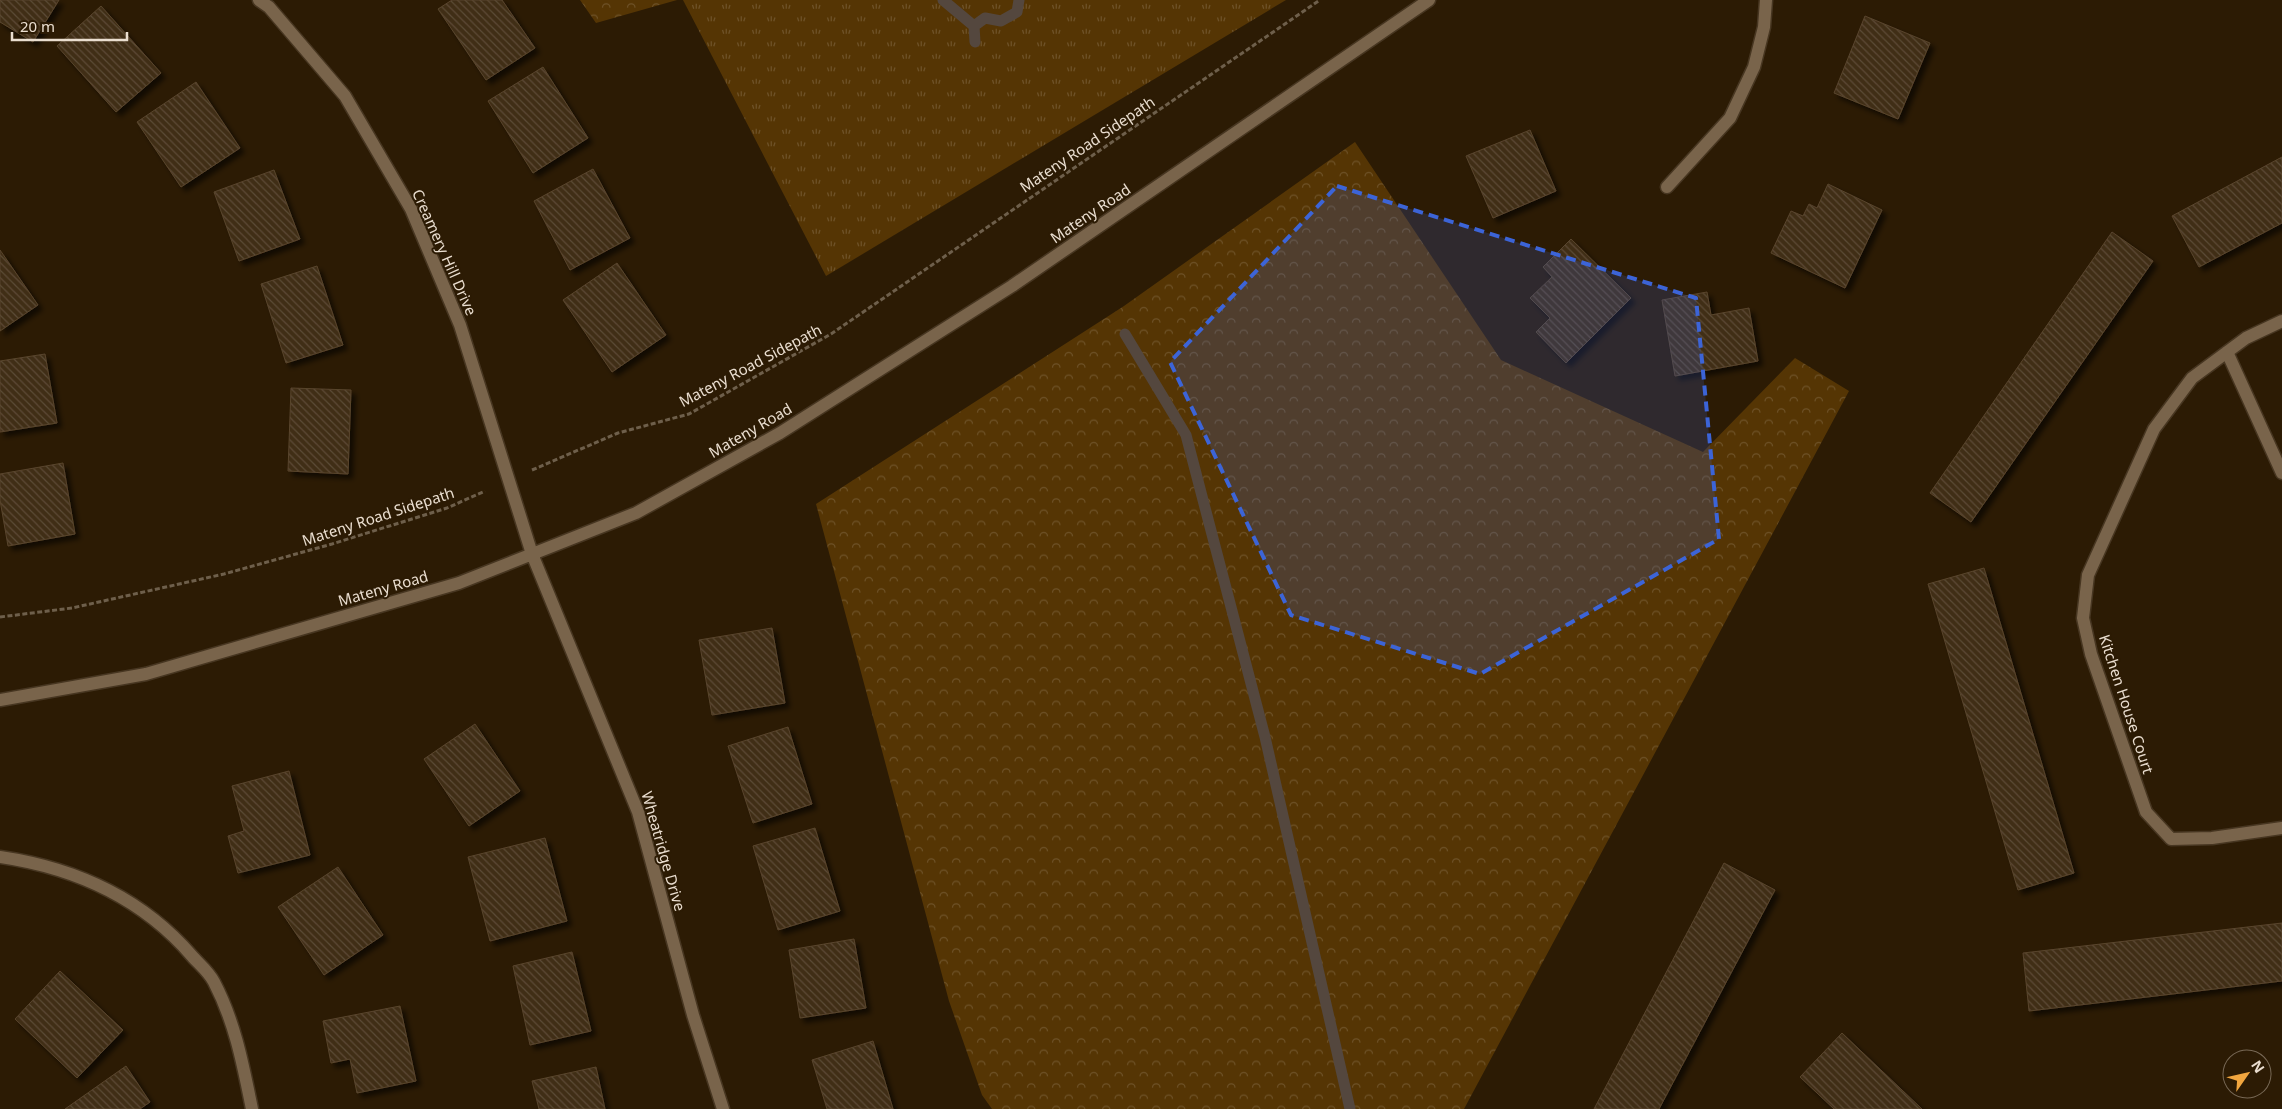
<svg xmlns="http://www.w3.org/2000/svg" width="2282" height="1109" font-family="'Noto Sans',sans-serif">
	<style>
		.grass { fill: url(#grass-tufts) }
		.forest { fill: url(#forest-crowns) }
		.lines { fill: none; stroke-linecap: round; stroke-linejoin: round }
		.stream { stroke: #54473e; stroke-width: 11 }
		.building { fill: url(#building-back-hatch); stroke: #59452d; filter: url(#shadow) }
		.minor-casing { stroke: #473621; stroke-width: 15 }
		.path { stroke: #6e5f4b; stroke-width: 3; stroke-dasharray: 5 2.5; stroke-linecap: butt }
		.minor { stroke: #79644b; stroke-width: 12 }
		.marked { fill: #3c64d7; fill-opacity: 0.2; stroke: #3c64d7; stroke-width: 4; stroke-dasharray: 10 6; stroke-linejoin: round }
		.labels { text-anchor: middle; dominant-baseline: central; stroke-width: 4; stroke-linejoin: round; paint-order: stroke }
		.street-label { font-size: 15px; fill: #eaded0; stroke: #2c1b04 }
	</style>
	<defs>
		<pattern id="grass-tufts" width="24" height="20" patternUnits="userSpaceOnUse" patternTransform="scale(1.25)"><rect width="24" height="20" fill="#553504"/><path d="M3 7l-1-3M5 7V3M7 7l1-3M15 17l-1-3M17 17v-4M19 17l1-3" fill="none" stroke="#6e5228"/></pattern>
		<pattern id="forest-crowns" width="20" height="18" patternUnits="userSpaceOnUse" patternTransform="scale(1.25)"><rect width="20" height="18" fill="#553504"/><path d="M2 6a3 3 0 1 1 6 0M12 15a3 3 0 1 1 6 0" fill="none" stroke="#6e5228"/></pattern>
		<pattern id="building-back-hatch" width="6" height="6" patternUnits="userSpaceOnUse" patternTransform="scale(1.25)"><rect width="6" height="6" fill="#402d16"/><path d="M-1 5l2 2M0 0l6 6M5-1l2 2" fill="none" stroke="#5c4b37"/></pattern>
		<filter id="shadow"><feDropShadow dx="4.5" dy="4.5" stdDeviation="2.5" flood-color="#0009"/></filter>
	</defs>
	<rect width="100%" height="100%" fill="#2c1b04"/>
	<path class="grass" d="M 683,0 L 1286,0 L 826,276 Z"/>
	<path class="forest" d="M 580,0 L 677,0 L 596,23 Z
		M 1355,142 L 1501,360 L 1703,452 L 1795,358 L 1849,391 L 1464,1109 L 992,1109 L 982,1095 L 949,1001 L 816,504 L 1124,306 Z"/>
	<g class="lines">
		<path class="stream" d="M 943,0 L 974,26 L 975,42
			M 974,26 L 985,18 L 1001,21 L 1017,12 L 1019,0
			M 1125,334 L 1186,435 L 1265,737 L 1350,1109"/>
	</g>
	<path class="building" d="M 0,0 L 59,0 L 33,42 L 0,22 Z
		M 452,0 L 502,0 L 535,48 L 486,80 L 438,9 Z
		M 101,6 L 161,73 L 116,112 L 57,46 Z
		M 1865,16 L 1930,43 L 1898,119 L 1834,93 Z
		M 543,67 L 588,138 L 533,173 L 488,101 Z
		M 196,82 L 240,148 L 181,187 L 137,122 Z
		M 1530,130 L 1556,191 L 1493,218 L 1466,156 Z
		M 2282,157 L 2282,223 L 2199,267 L 2172,216 Z
		M 593,169 L 630,238 L 570,270 L 534,201 Z
		M 274,170 L 300,239 L 239,261 L 214,192 Z
		M 1828,184 L 1882,210 L 1845,288 L 1771,253 L 1791,211 L 1803,216 L 1809,204 L 1817,208 Z
		M 2112,232 L 2153,261 L 1971,522 L 1930,493 Z
		M 1571,239 L 1631,298 L 1566,363 L 1536,332 L 1550,318 L 1530,298 L 1552,277 L 1543,267 Z
		M 0,250 L 38,305 L 0,331 Z
		M 617,263 L 666,335 L 612,372 L 563,300 Z
		M 317,266 L 343,345 L 286,363 L 261,284 Z
		M 1707,292 L 1711,315 L 1749,308 L 1758,361 L 1675,376 L 1662,300 Z
		M 45,354 L 57,423 L 0,432 L 0,361 Z
		M 291,388 L 351,390 L 348,474 L 288,471 Z
		M 63,463 L 75,534 L 8,546 L 0,500 L 0,474 Z
		M 1984,568 L 2074,873 L 2018,890 L 1928,584 Z
		M 772,628 L 785,703 L 712,715 L 699,640 Z
		M 475,724 L 520,791 L 469,826 L 424,759 Z
		M 788,727 L 812,804 L 753,823 L 728,746 Z
		M 289,771 L 310,855 L 238,873 L 228,836 L 244,831 L 232,786 Z
		M 815,828 L 840,911 L 778,930 L 753,846 Z
		M 545,838 L 567,921 L 490,941 L 468,857 Z
		M 1724,863 L 1775,890 L 1659,1109 L 1594,1109 Z
		M 338,867 L 383,935 L 324,975 L 278,907 Z
		M 2282,923 L 2282,981 L 2029,1011 L 2023,953 Z
		M 854,939 L 866,1008 L 800,1018 L 789,950 Z
		M 572,952 L 591,1031 L 530,1045 L 513,966 Z
		M 60,971 L 123,1030 L 77,1078 L 15,1019 Z
		M 400,1006 L 416,1081 L 357,1093 L 350,1059 L 331,1063 L 323,1021 Z
		M 1842,1033 L 1922,1109 L 1834,1109 L 1800,1077 Z
		M 873,1041 L 893,1109 L 827,1109 L 812,1060 Z
		M 126,1066 L 150,1102 L 140,1109 L 65,1109 Z
		M 596,1067 L 605,1109 L 539,1109 L 532,1081 Z"/>
	<g class="lines">
		<defs>
			<path id="minor" d="M 259,0 L 269,7 L 345,96 L 411,209 L 460,325 L 532,554 L 638,812 L 693,1015 L 723,1109
				M 1667,187 L 1730,118 L 1754,67 L 1764,27 L 1766,0
				M 2282,321 L 2246,338 L 2192,378 L 2154,429 L 2088,575 L 2083,618 L 2091,654 L 2146,812 L 2171,839 L 2212,838 L 2282,828
				M 2227,352 L 2282,473
				M 0,700 L 146,674 L 459,583 L 636,513 L 780,433 L 1012,286 L 1429,0
				M 0,857 C 75,868 142,898 192,956 C 199,964 209,972 214,982 C 235,1022 243,1065 252,1109"/>
		</defs>
		<use href="#minor" class="minor-casing"/>
		<path class="path" d="M 532,470 L 618,433 L 689,414 L 831,334 L 1320,0
			M 0,617 L 72,608 L 224,574 L 332,544 L 447,508 L 485,491"/>
		<use href="#minor" class="minor"/>
	</g>
	<path class="marked" d="M 1337,186 L 1696,298 L 1719,539 L 1480,674 L 1291,615 L 1170,362 Z"/>
	<g class="labels">
		<g class="street-label">
			<text transform="translate(1087 144) rotate(-34)">Mateny Road Sidepath</text>
			<text transform="translate(1090 213) rotate(-34)">Mateny Road</text>
			<text transform="translate(445 252) rotate(66)">Creamery Hill Drive</text>
			<text transform="translate(750 365) rotate(-28)">Mateny Road Sidepath</text>
			<text transform="translate(750 430) rotate(-30)">Mateny Road</text>
			<text transform="translate(378 516) rotate(-18)">Mateny Road Sidepath</text>
			<text transform="translate(383 588) rotate(-16)">Mateny Road</text>
			<text transform="translate(2127 704) rotate(72)">Kitchen House Court</text>
			<text transform="translate(664 851) rotate(74)">Wheatridge Drive</text>
		</g>
	</g>
	<g transform="translate(2247 1074) rotate(56)"><circle r="24" fill="#2c1b04" stroke="#786956"/>
	<path d="M0-4L9 19L0 12L-9 19Z" fill="#f1a63f"/>
	<text y="-8" font-size="14" font-weight="bold" text-anchor="middle" fill="#eaded0">N</text>
	</g>
	<path d="M12 32v8h115v-8" fill="none" stroke="#eaded0" stroke-width="2.5"/>
	<text x="20" y="32" font-size="15" fill="#eaded0" stroke="#2c1b04" stroke-width="4" paint-order="stroke">20 m</text>
</svg>
